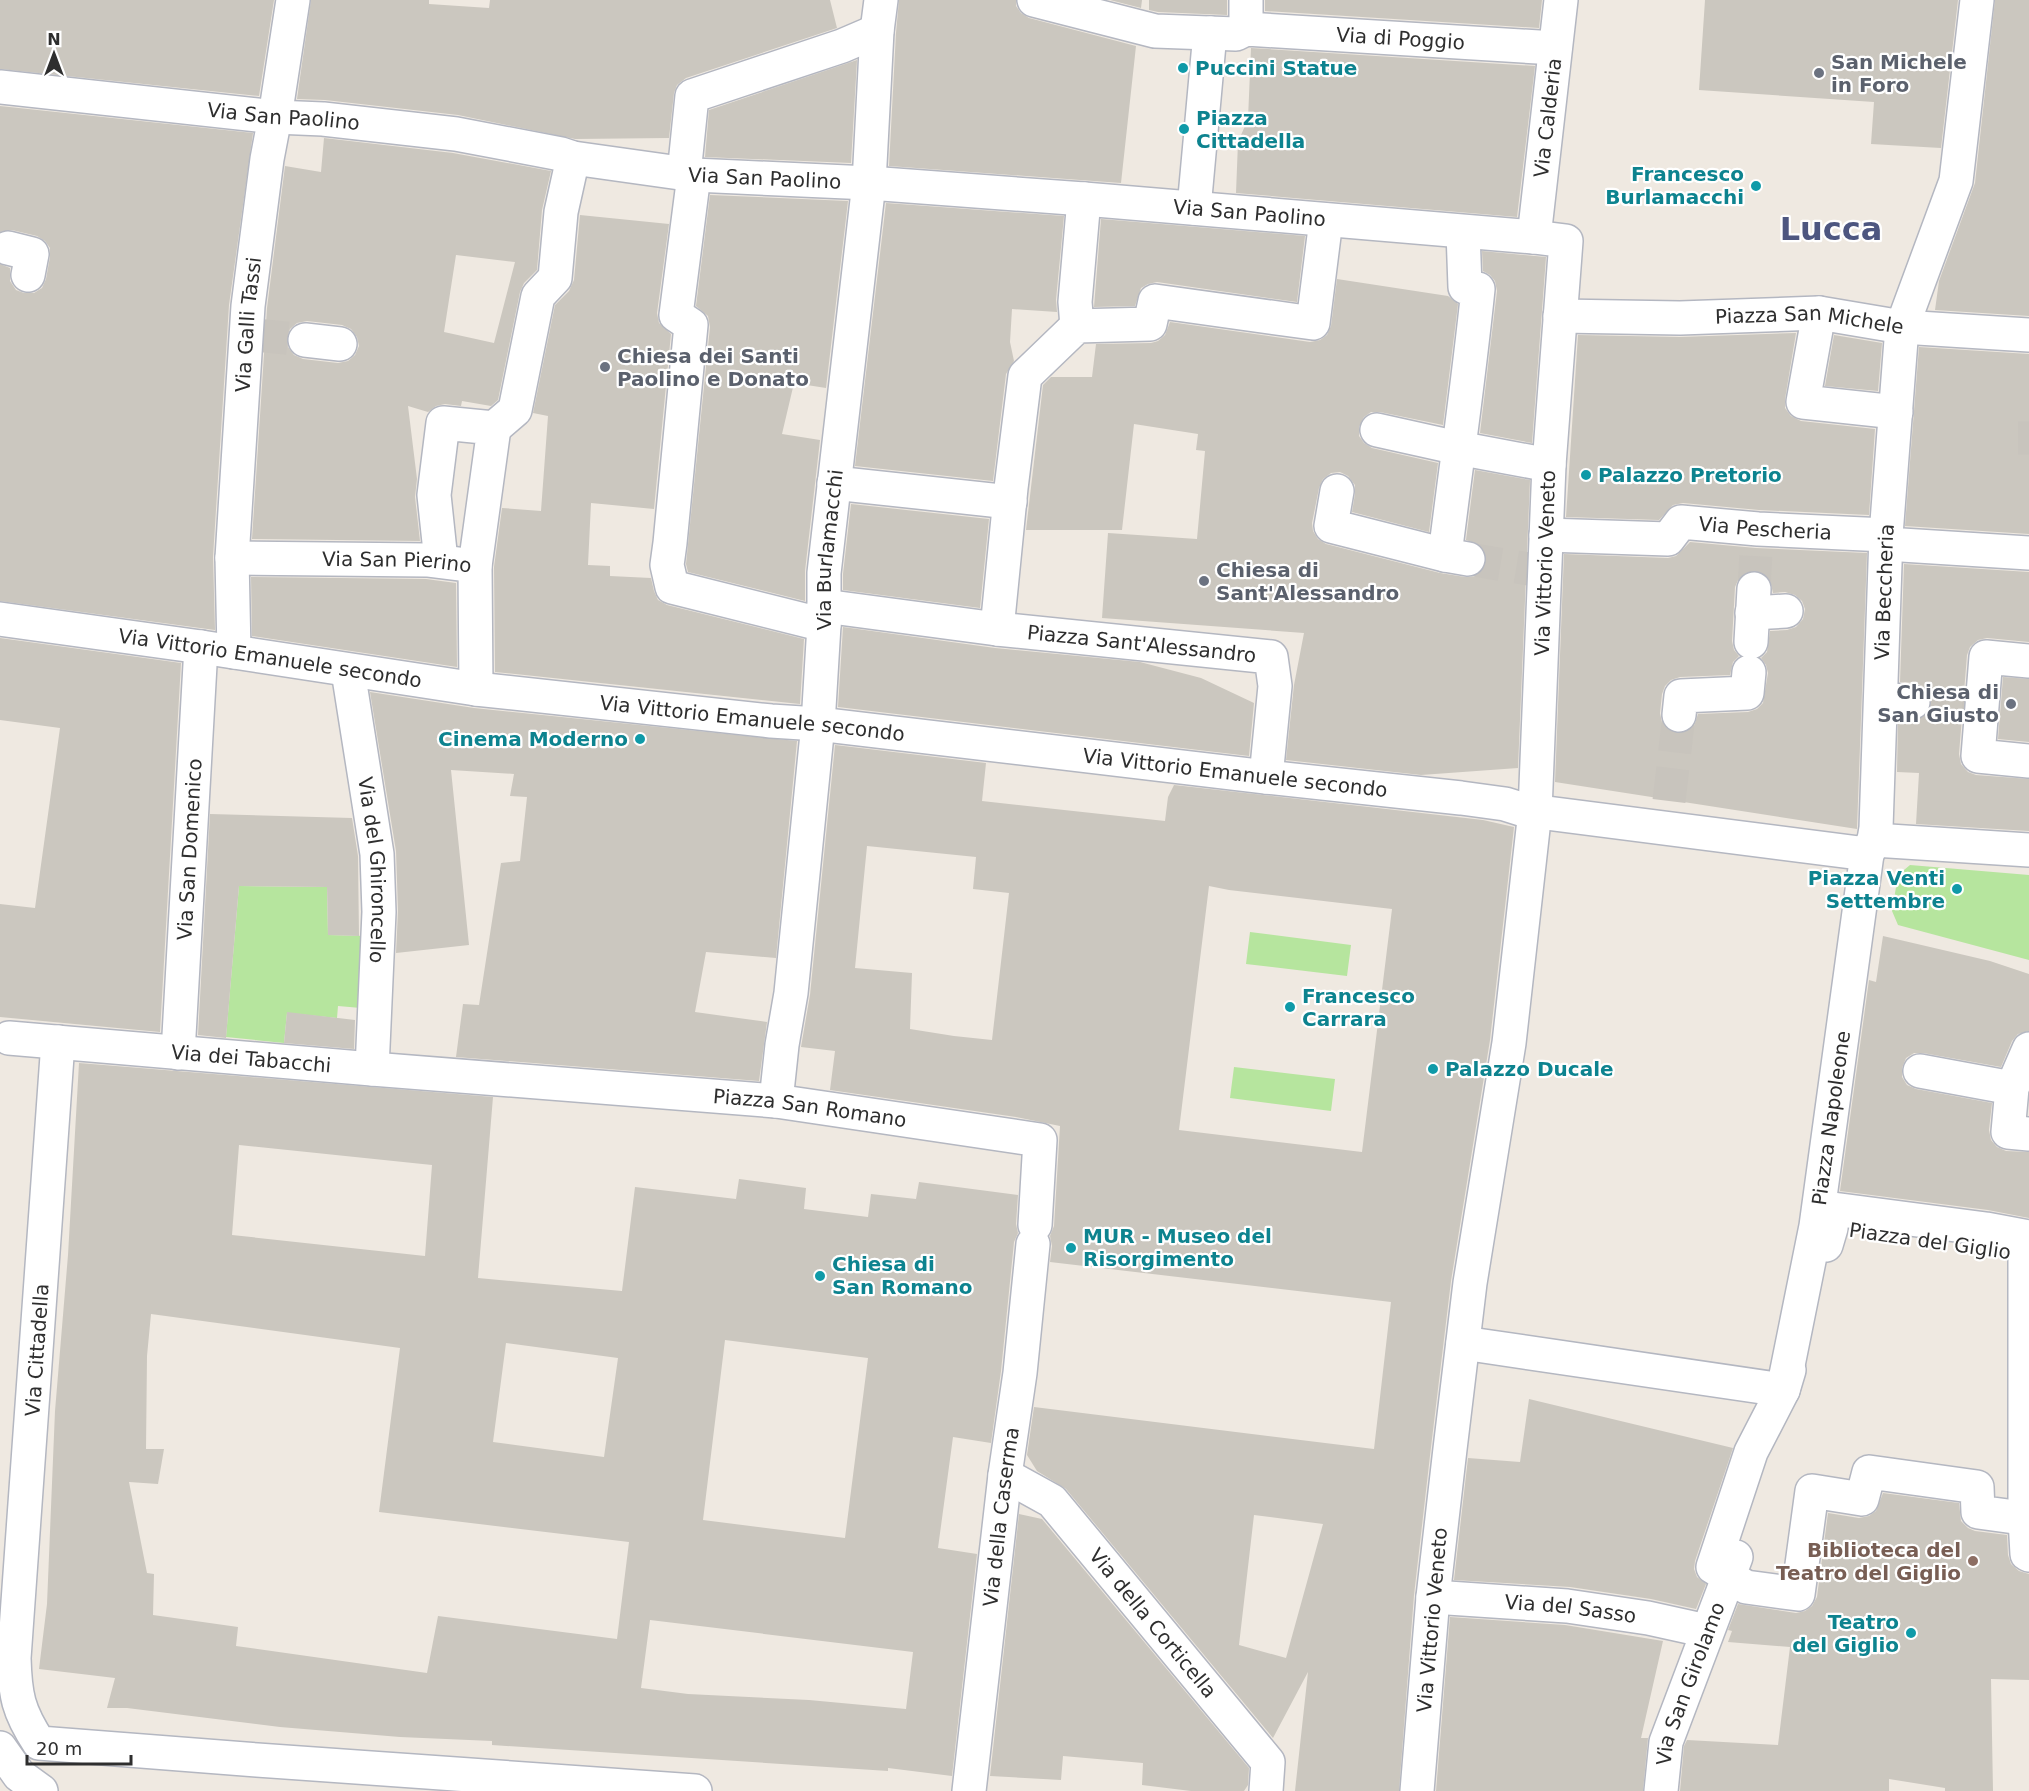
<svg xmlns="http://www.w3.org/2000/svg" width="2029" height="1791" font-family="'DejaVu Sans',sans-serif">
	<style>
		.green { fill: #b6e59e }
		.building { fill: #cbc7bf; fill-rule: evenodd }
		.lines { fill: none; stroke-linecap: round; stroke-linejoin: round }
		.minor-tunnel { stroke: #c8c4bd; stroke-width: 33; stroke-dasharray: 33 16; stroke-linecap: butt }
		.minor-casing { stroke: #b4b7c1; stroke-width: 36 }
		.minor { stroke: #fff; stroke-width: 33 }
		.culture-dot { fill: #0f9aa8; stroke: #fff; stroke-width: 2 }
		.worship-dot { fill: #6b7280; stroke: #fff; stroke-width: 2 }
		.education-dot { fill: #8d6e63; stroke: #fff; stroke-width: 2 }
		.labels { text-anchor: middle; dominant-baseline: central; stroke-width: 4.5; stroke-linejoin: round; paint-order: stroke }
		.street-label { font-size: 20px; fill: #2e2e2e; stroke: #fff }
		.worship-label { font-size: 20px; font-weight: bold; fill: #5b616d; stroke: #fff; text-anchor: start }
		.culture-label { font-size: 20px; font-weight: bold; fill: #0d838f; stroke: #fff; text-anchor: start }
		.education-label { font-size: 20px; font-weight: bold; fill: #785e54; stroke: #fff; text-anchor: end }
		.town-label { font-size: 32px; font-weight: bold; fill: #4d5680; stroke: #fff }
	</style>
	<rect width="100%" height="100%" fill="#efe9e1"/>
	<path class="green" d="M 1910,865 L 2029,875 L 2029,960 L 1898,925 L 1892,911 L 1898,875 Z
		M 239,886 L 327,887 L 328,935 L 366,936 L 361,1008 L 338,1006 L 337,1018 L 287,1013 L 284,1043 L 226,1037 Z
		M 1250,932 L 1351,945 L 1347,976 L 1246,964 Z
		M 1234,1067 L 1335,1079 L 1331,1111 L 1230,1098 Z"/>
	<path class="building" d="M 0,0 L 274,0 L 259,96 L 0,69 Z
		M 311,0 L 429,0 L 429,4 L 489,8 L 490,0 L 830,0 L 837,28 L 686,78 L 677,85 L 674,93 L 669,138 L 575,139 L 458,115 L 325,100 L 297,99 Z
		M 899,0 L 1016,0 L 1016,6 L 1021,13 L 1029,18 L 1136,46 L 1121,183 L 889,166 L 896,33 Z
		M 1110,0 L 1142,0 L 1141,8 Z
		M 1149,0 L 1227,0 L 1227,15 L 1158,12 L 1149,10 Z
		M 1265,0 L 1542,0 L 1539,28 L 1265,11 Z
		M 1705,0 L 1958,0 L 1941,148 L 1871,144 L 1874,102 L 1699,90 Z
		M 1995,0 L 2029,0 L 2029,316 L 1935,310 L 1939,281 L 1975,183 Z
		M 1251,48 L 1535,66 L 1517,217 L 1236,193 L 1238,142 L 1248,119 Z
		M 857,60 L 851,163 L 705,157 L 709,110 Z
		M 0,106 L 253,133 L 229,305 L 213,557 L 215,630 L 0,601 L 0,264 L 10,268 L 10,281 L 16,290 L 24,293 L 34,293 L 42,288 L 46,279 L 50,257 L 50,248 L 45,241 L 37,236 L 12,230 L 0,232 Z
		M 324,138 L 453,153 L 551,171 L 542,210 L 537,270 L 524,283 L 520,292 L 498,400 L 491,406 L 462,401 L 461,406 L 445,404 L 436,406 L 428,412 L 408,406 L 417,479 L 415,497 L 420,541 L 252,539 L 267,308 L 285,166 L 321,172 ZM 456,255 L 515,262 L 494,343 L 444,332 ZM 307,321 L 342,325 L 351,329 L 357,337 L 359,346 L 355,355 L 348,361 L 338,363 L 303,359 L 294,355 L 288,347 L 287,337 L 290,329 L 297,323 Z
		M 710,195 L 848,201 L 826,388 L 794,383 L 782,434 L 820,440 L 805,571 L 805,601 L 688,572 L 686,564 L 710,327 L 708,316 L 696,306 Z
		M 886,203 L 1064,216 L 1056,300 L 1057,312 L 1012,309 L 1010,342 L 1014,361 L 1006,374 L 993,481 L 855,466 Z
		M 580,215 L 669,224 L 657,313 L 659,323 L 671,334 L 654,509 L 591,503 L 588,565 L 610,566 L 610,576 L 651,578 L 654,591 L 658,600 L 667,605 L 804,639 L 800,704 L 495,672 L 494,567 L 502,508 L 541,511 L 548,416 L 533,413 L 555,305 L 569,291 L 574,280 Z
		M 1101,219 L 1305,236 L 1297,302 L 1157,282 L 1148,284 L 1141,288 L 1135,306 L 1094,307 Z
		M 1482,251 L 1546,257 L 1532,443 L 1480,433 L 1497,291 L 1495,281 L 1490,275 L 1483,271 Z
		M 1337,279 L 1448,296 L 1458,304 L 1443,425 L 1380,412 L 1371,412 L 1364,417 L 1359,427 L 1359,436 L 1364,443 L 1372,448 L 1438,463 L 1429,532 L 1352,512 L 1355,494 L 1355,485 L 1348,476 L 1340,472 L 1331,473 L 1323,479 L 1319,488 L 1312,523 L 1313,531 L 1318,539 L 1326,544 L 1440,573 L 1465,577 L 1474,577 L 1483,571 L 1486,562 L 1486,553 L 1480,545 L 1466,540 L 1475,470 L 1530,480 L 1518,768 L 1421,775 L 1286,760 L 1294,685 L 1304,633 L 1102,618 L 1108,533 L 1197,539 L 1205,451 L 1196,450 L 1198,434 L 1134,424 L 1122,530 L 1026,530 L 1043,385 L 1051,377 L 1092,377 L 1096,344 L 1151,343 L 1158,341 L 1165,335 L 1170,322 L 1310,342 L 1320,340 L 1327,335 L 1331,326 Z
		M 1796,333 L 1785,399 L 1785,408 L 1791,416 L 1801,421 L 1875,429 L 1869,515 L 1759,510 L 1683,503 L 1673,505 L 1659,520 L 1566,517 L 1578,335 L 1680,337 Z
		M 1834,335 L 1882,343 L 1878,391 L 1825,386 Z
		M 1919,347 L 2029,354 L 2029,534 L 1905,526 Z
		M 851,504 L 989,519 L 980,608 L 843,590 L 843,574 Z
		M 1690,542 L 1756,548 L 1867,553 L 1857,829 L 1555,782 L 1564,554 L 1668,558 L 1676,556 ZM 1754,570 L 1764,573 L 1770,580 L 1773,593 L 1785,592 L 1795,595 L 1802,601 L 1805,609 L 1803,619 L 1796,627 L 1787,630 L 1770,631 L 1767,652 L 1761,658 L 1766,665 L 1768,673 L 1763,703 L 1757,709 L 1748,712 L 1698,714 L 1694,726 L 1687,732 L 1678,734 L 1668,730 L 1662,723 L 1660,713 L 1662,694 L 1665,686 L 1671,680 L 1680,677 L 1730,675 L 1733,662 L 1739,656 L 1734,650 L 1732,641 L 1735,587 L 1739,578 L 1746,572 Z
		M 1904,564 L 2029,572 L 2029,642 L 1987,638 L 1978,640 L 1970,647 L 1967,655 L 1959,754 L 1961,764 L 1968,772 L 1976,775 L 2029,779 L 2029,831 L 1916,824 L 1919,773 L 1897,772 L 1898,719 L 1911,721 L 1921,719 L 1929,712 L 1932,703 L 1930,694 L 1923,686 L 1915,683 L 1900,682 Z
		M 251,577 L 426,579 L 456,583 L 457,667 L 252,636 Z
		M 843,627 L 995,648 L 1140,662 L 1201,678 L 1254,703 L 1249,756 L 838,707 Z
		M 0,638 L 181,663 L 160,1032 L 0,1017 L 0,904 L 35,908 L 60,728 L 0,720 Z
		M 2003,677 L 2029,679 L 2029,742 L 1998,739 Z
		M 370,692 L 474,708 L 797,741 L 776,958 L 706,952 L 695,1012 L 767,1022 L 759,1081 L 456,1057 L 463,1004 L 479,1005 L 501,863 L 520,861 L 527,797 L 510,796 L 514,774 L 451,770 L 469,945 L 396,953 L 398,911 L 396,851 Z
		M 835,745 L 986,763 L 982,801 L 1165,821 L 1168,797 L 1174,785 L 1483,820 L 1514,827 L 1490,1040 L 1451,1281 L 1431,1447 L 1414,1595 L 1399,1791 L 1295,1791 L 1308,1672 L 1273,1738 L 1066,1489 L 1037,1471 L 1027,1455 L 1034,1407 L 1374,1449 L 1391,1302 L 1050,1262 L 1052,1246 L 1050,1236 L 1054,1226 L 1060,1126 L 1016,1117 L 830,1090 L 835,1051 L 801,1047 L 810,995 ZM 867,846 L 976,857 L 973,889 L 1009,893 L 992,1040 L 954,1036 L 910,1029 L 912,973 L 855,968 ZM 1209,886 L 1229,890 L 1392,909 L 1362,1152 L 1179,1130 ZM 1254,1515 L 1323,1524 L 1286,1658 L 1239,1645 Z
		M 210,814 L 352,818 L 358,856 L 359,936 L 328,935 L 327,887 L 239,886 L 226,1038 L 198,1035 Z
		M 1883,936 L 1990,961 L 2029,974 L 2029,1031 L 2018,1034 L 2012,1041 L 2001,1067 L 1923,1053 L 1914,1053 L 1906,1058 L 1902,1068 L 1902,1077 L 1907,1085 L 1916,1089 L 1992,1103 L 1989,1130 L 1991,1140 L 1997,1147 L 2006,1151 L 2029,1152 L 2029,1218 L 1988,1210 L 1840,1191 L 1869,980 L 1876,982 Z
		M 287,1012 L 355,1020 L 354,1049 L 284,1043 Z
		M 79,1063 L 493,1097 L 478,1278 L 622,1291 L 635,1187 L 736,1199 L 739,1179 L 806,1188 L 804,1209 L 868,1217 L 871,1194 L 916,1199 L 919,1182 L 1018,1195 L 1016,1224 L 1018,1233 L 1014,1242 L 1001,1371 L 991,1443 L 953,1437 L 938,1548 L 977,1554 L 952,1776 L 888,1768 L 888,1771 L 492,1745 L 492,1741 L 400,1737 L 280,1727 L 127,1708 L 107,1708 L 115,1678 L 39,1669 L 47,1604 L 55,1411 L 68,1255 ZM 239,1145 L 432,1165 L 425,1256 L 232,1235 ZM 151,1314 L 400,1348 L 379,1512 L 629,1542 L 617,1639 L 438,1616 L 427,1673 L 236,1646 L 238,1627 L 153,1615 L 154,1574 L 147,1573 L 129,1482 L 158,1484 L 164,1449 L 146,1449 L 147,1356 ZM 725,1340 L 868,1358 L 845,1538 L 703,1520 ZM 506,1343 L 618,1358 L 604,1457 L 493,1442 ZM 650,1620 L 913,1652 L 906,1709 L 809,1700 L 688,1694 L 641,1688 Z
		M 1529,1399 L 1733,1448 L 1695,1561 L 1694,1569 L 1697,1577 L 1706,1584 L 1696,1609 L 1651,1599 L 1570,1587 L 1454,1580 L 1468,1458 L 1520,1462 Z
		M 1883,1493 L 1959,1503 L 1961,1521 L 1968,1528 L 1975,1531 L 2007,1535 L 2008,1555 L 2011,1564 L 2019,1571 L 2029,1574 L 2029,1680 L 1991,1679 L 1993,1791 L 1945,1791 L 1945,1788 L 1889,1779 L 1889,1791 L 1680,1791 L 1684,1746 L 1687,1740 L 1778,1745 L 1790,1647 L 1728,1642 L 1732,1631 L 1728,1630 L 1738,1604 L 1796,1613 L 1805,1611 L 1812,1606 L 1817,1597 L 1828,1513 L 1859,1518 L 1869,1516 L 1876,1511 Z
		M 1019,1514 L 1042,1519 L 1249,1768 L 1248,1785 L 1244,1791 L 1191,1791 L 1142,1785 L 1143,1763 L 1063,1756 L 1061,1780 L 990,1776 Z
		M 1450,1617 L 1565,1625 L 1663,1641 L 1641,1738 L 1648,1738 L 1643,1791 L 1436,1791 Z"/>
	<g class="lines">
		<path class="minor-tunnel" d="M 255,335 L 305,340
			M 2018,438 L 2029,438
			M 1468,559 L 1535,570
			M 1754,589 L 1757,533
			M 1913,702 L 1971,708
			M 1669,801 L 1679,715"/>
		<defs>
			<g id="minor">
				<path id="s1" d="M 1034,0 L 1155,31 L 1236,34 L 1246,29 L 1555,48"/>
				<path d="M 1246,29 L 1246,0"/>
				<path id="s2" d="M 0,87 L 275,117 L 323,119 L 456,134 L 561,154 L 573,158 L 694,175 L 869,183 L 1084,199 L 1534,237 L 1566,241 L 1549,465 L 1535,811 L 1509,1043 L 1470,1283 L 1450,1449 L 1433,1597 L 1417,1791"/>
				<path d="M 684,174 L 692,96 L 842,46 L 877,31"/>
				<path d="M 694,175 L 676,315 L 691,325 L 670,543 L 667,565 L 672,587 L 824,625"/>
				<path d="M 1194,208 L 1210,33"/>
				<path id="s3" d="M 1534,237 L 1561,0"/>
				<path d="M 8,248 L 32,254 L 28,275"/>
				<path d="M 1819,313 L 1803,402 L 1896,412"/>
				<path id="s4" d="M 1560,316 L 1680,318 L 1819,313 L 1902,327 L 2029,335"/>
				<path d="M 1077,326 L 1075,302 L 1084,199"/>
				<path d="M 305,340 L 340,344"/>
				<path d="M 494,428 L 515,410 L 538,296 L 555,278 L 561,212 L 573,158"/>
				<path d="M 1377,430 L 1458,448 L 1549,465"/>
				<path d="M 834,483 L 1010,502"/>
				<path d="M 1337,491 L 1331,526 L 1445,555 L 1468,559"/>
				<path id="s5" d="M 1546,535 L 1668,539 L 1681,522 L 1758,529 L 1886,535"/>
				<path d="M 1886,544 L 2029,553"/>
				<path d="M 1445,555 C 1456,466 1469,378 1478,289 L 1465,287 L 1463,232"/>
				<path id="s6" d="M 232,558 L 427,560 L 475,566 L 476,689"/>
				<path d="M 441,561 L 434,495 L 443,423 L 494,428 L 475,566"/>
				<path id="s7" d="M 824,606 L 997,629 L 1271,657 L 1275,686 L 1266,777"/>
				<path d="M 1752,613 L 1786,611"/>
				<path id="s8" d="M 0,619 L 201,647 L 476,689 L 771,721 L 818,724 L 1266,777 L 1461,798 L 1505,804 L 1524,810 L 1867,854 L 1816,1226 L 1783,1390 L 1463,1343"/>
				<path d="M 997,629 L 1011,488 L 1025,376 L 1077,326 L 1150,324 L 1155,301 L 1313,323 L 1326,220"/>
				<path d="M 1751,642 L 1754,589"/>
				<path id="s9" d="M 234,652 L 232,558 L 248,306 L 267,159 L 275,117 L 293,0"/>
				<path d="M 2029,661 L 1986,657 L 1978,756 L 2029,761"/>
				<path id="s10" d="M 348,671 L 377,854 L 379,912 L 372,1069"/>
				<path d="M 1881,699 L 1913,702"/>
				<path d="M 1679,715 L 1681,696 L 1747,693 L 1749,672"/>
				<path d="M 1874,840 L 2029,850"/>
				<path id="s11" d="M 1867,854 L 1874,840 L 1876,828 L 1886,535 L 1902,327 L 1956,181 L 1977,0"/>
				<path id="s12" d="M 9,1038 L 372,1069 L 776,1101 L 1040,1140 L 1035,1225"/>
				<path d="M 58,1042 L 14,1658 C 15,1695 18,1711 39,1743 L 257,1760 L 695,1791"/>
				<path d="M 2029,1049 L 2012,1088 L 2008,1132 L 2029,1134"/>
				<path id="s13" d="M 178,1053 L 201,647"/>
				<path d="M 1920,1071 L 2012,1088"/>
				<path id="s14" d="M 776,1101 L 782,1045 L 791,993 L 818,724 L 824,625 L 824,573 L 869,183 L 877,31 L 881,0"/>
				<path d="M 1826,1245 L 1831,1228 L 1833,1209 L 1986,1229 L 2029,1237"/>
				<path d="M 2025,1253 L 2025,1519 L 2027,1554 L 2029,1555"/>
				<path d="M 1789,1370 L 1783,1390 L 1751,1452 L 1713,1567 L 1746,1587 L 1798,1594 L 1812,1491 L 1862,1499 L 1869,1472 L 1977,1487 L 1978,1512 L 2029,1519"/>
				<path id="s15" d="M 1005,1475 L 1052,1501 L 1268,1762 L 1266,1791"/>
				<path id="s16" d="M 1433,1597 L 1567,1606 L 1648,1618 L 1707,1631"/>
				<path d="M 0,1748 L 19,1775 L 41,1791"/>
				<path id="s17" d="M 969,1791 L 1005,1475 L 1020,1373 L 1033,1244"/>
				<path id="s18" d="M 1661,1791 L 1666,1742 L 1736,1557"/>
			</g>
		</defs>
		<use href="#minor" class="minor-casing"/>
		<use href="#minor" class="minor"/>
	</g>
	<g class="culture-dot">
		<circle cx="1183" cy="68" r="6"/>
		<circle cx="1184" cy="129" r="6"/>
		<circle cx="1756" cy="186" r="6"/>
		<circle cx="1586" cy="475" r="6"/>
		<circle cx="640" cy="739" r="6"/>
		<circle cx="1957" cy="889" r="6"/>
		<circle cx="1290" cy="1007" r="6"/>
		<circle cx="1433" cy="1069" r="6"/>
		<circle cx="1071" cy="1248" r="6"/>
		<circle cx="820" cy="1276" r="6"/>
		<circle cx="1911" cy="1633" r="6"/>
	</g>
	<g class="worship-dot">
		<circle cx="1819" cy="73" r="6"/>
		<circle cx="605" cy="367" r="6"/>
		<circle cx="1204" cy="581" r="6"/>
		<circle cx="2011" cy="704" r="6"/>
	</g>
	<circle class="education-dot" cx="1973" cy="1561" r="6"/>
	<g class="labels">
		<g class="street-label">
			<text stroke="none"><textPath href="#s1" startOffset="372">Via di Poggio</textPath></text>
			<text stroke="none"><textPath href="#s2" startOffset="285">Via San Paolino</textPath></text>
			<text stroke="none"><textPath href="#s3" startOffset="120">Via Calderia</textPath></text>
			<text stroke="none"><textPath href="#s2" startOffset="771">Via San Paolino</textPath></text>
			<text stroke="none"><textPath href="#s2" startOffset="1257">Via San Paolino</textPath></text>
			<text stroke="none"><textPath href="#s4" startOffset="250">Piazza San Michele</textPath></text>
			<text stroke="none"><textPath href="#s9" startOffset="328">Via Galli Tassi</textPath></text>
			<text stroke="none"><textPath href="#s5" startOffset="228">Via Pescheria</textPath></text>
			<text stroke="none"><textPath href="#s14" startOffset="554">Via Burlamacchi</textPath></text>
			<text transform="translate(1545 563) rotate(-88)">Via Vittorio Veneto</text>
			<text stroke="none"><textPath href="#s6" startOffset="165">Via San Pierino</textPath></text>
			<text stroke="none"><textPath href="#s11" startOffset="264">Via Beccheria</textPath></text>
			<text stroke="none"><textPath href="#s7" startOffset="320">Piazza Sant'Alessandro</textPath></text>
			<text stroke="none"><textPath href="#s8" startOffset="273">Via Vittorio Emanuele secondo</textPath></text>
			<text stroke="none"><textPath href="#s8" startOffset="759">Via Vittorio Emanuele secondo</textPath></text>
			<text stroke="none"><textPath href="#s8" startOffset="1245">Via Vittorio Emanuele secondo</textPath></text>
			<text stroke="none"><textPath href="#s13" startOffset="204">Via San Domenico</textPath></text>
			<text stroke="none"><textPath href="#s10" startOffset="201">Via del Ghironcello</textPath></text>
			<text stroke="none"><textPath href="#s12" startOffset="243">Via dei Tabacchi</textPath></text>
			<text stroke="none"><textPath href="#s12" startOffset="804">Piazza San Romano</textPath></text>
			<text transform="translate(1831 1118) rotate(-82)">Piazza Napoleone</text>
			<text transform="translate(1930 1241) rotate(8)">Piazza del Giglio</text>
			<text transform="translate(37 1350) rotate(-86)">Via Cittadella</text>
			<text stroke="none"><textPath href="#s17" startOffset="276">Via della Caserma</textPath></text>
			<text stroke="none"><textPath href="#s16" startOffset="138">Via del Sasso</textPath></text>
			<text transform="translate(1432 1620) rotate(-85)">Via Vittorio Veneto</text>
			<text stroke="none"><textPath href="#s15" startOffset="212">Via della Corticella</textPath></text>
			<text stroke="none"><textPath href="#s18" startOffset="112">Via San Girolamo</textPath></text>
		</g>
		<g class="worship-label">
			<text x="1831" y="62">San Michele<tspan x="1831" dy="23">in Foro</tspan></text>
			<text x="617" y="356">Chiesa dei Santi<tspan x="617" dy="23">Paolino e Donato</tspan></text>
			<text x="1216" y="570">Chiesa di<tspan x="1216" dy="23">Sant'Alessandro</tspan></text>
			<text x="1999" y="692" text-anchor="end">Chiesa di<tspan x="1999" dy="23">San Giusto</tspan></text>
		</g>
		<g class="culture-label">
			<text x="1195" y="68">Puccini Statue</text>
			<text x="1196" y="118">Piazza<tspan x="1196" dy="23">Cittadella</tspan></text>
			<text x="1744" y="174" text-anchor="end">Francesco<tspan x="1744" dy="23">Burlamacchi</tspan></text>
			<text x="1598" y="475">Palazzo Pretorio</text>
			<text x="628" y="739" text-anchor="end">Cinema Moderno</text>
			<text x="1945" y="878" text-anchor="end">Piazza Venti<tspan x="1945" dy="23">Settembre</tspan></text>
			<text x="1302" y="996">Francesco<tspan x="1302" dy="23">Carrara</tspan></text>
			<text x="1445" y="1069">Palazzo Ducale</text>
			<text x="1083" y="1236">MUR - Museo del<tspan x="1083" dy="23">Risorgimento</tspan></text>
			<text x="832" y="1264">Chiesa di<tspan x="832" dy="23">San Romano</tspan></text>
			<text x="1899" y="1622" text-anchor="end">Teatro<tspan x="1899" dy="23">del Giglio</tspan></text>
		</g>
		<g class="education-label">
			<text x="1961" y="1550">Biblioteca del<tspan x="1961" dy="23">Teatro del Giglio</tspan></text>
		</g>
		<g class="town-label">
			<text x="1831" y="229">Lucca</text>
		</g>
	</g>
	<g transform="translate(54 54)" stroke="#ffffff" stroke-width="4.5" paint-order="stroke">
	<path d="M0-4.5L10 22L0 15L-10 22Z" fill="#2e2e2e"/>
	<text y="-9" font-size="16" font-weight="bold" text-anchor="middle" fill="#2e2e2e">N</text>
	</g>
	<path d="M27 1755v9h104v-9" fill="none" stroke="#2e2e2e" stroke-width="3"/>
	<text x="36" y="1755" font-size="18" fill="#2e2e2e" stroke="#ffffff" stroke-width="4.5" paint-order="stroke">20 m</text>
</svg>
